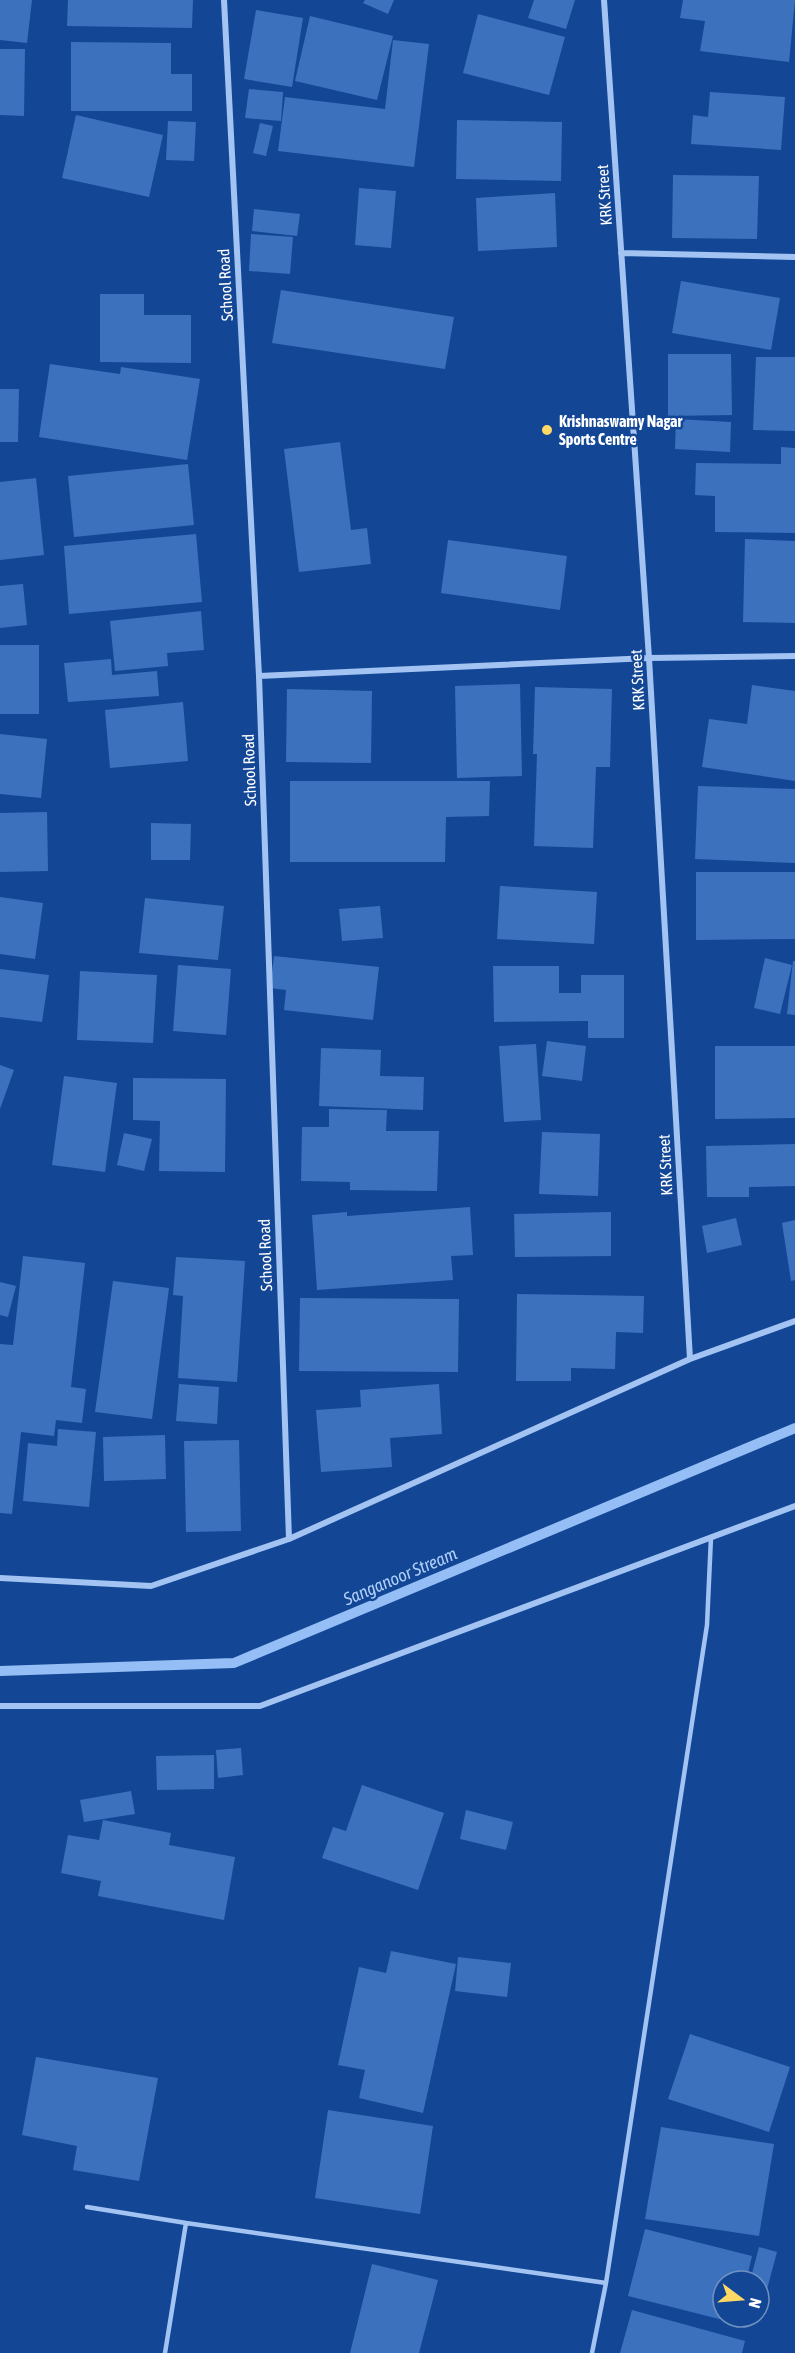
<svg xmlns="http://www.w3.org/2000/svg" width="795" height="2353" font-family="'Asap Condensed',sans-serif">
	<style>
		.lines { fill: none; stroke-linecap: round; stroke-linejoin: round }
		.stream { stroke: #95bef6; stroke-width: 10 }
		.building { fill: #3c71be }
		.lane { stroke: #a3c4f3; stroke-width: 4.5 }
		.street { stroke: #a3c4f3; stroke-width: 6 }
		.poi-dot { fill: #ffd865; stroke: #134796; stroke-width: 2 }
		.labels { text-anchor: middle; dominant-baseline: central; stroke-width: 5; stroke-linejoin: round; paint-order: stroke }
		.street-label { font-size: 16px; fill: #fff; stroke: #134796 }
		.poi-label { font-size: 16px; font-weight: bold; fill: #fff; stroke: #134796; text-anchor: start }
		.water-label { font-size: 18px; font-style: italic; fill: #afcff9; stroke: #134796 }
	</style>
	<rect width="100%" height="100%" fill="#134796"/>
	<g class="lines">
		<path class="stream" d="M 0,1671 L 234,1663 L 795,1428"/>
	</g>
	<path class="building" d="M 0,0 L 32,0 L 27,43 L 0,40 Z
		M 68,0 L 193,0 L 192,28 L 67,26 Z
		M 365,0 L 394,0 L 388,14 L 363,3 Z
		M 534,0 L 575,0 L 566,29 L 528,18 Z
		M 683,0 L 795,0 L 789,62 L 700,51 L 705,21 L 680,18 Z
		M 256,10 L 303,18 L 292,87 L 244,79 Z
		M 478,14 L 565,37 L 549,95 L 463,73 Z
		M 310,16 L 393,36 L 377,100 L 295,81 Z
		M 393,40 L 429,44 L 414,167 L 278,151 L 285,97 L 385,109 Z
		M 71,42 L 171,43 L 171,74 L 192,74 L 192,111 L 71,111 Z
		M 0,49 L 25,49 L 24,116 L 0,115 Z
		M 249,89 L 283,92 L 281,121 L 245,118 Z
		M 710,92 L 785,97 L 781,150 L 691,144 L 693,115 L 708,117 Z
		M 76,115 L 163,135 L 149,197 L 62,178 Z
		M 457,120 L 562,122 L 561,181 L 456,179 Z
		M 168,121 L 196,122 L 194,161 L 166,160 Z
		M 260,123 L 273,126 L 266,156 L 253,153 Z
		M 673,175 L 759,176 L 757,239 L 672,238 Z
		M 359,188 L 396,191 L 391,248 L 355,245 Z
		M 555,193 L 557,247 L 478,251 L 476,198 Z
		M 254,209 L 300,214 L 297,236 L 252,231 Z
		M 251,234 L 293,237 L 290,274 L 249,271 Z
		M 681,281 L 780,298 L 771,350 L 672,333 Z
		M 281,290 L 454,317 L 445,369 L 272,343 Z
		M 100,294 L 144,294 L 144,315 L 191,315 L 191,363 L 100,362 Z
		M 668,354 L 731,354 L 732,415 L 668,416 Z
		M 756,357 L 795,357 L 795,431 L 753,430 Z
		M 50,364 L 120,374 L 121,367 L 200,379 L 187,460 L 39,437 Z
		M 0,389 L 19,389 L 18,442 L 0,442 Z
		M 676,419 L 731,422 L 730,452 L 675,449 Z
		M 340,442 L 351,530 L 367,528 L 371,564 L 299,572 L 284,449 Z
		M 781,447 L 795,448 L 795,533 L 715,532 L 715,496 L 695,495 L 696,463 L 781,464 Z
		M 188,464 L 194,525 L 74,537 L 68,476 Z
		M 36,478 L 44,555 L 0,560 L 0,482 Z
		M 196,534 L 202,602 L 69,614 L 64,546 Z
		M 745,539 L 795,541 L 795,623 L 743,622 Z
		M 448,540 L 567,556 L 560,610 L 441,593 Z
		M 23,584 L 27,625 L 0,628 L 0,586 Z
		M 201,611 L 204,650 L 167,653 L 168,666 L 115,671 L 110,621 Z
		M 0,645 L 39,645 L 39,714 L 0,714 Z
		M 111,659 L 112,675 L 157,671 L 159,696 L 68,702 L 64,663 Z
		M 520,684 L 522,776 L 457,778 L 455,686 Z
		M 752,685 L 795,691 L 795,781 L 702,767 L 709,719 L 747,724 Z
		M 535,687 L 612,689 L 610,767 L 596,767 L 593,848 L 534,846 L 537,754 L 533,754 Z
		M 287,689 L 372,691 L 371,763 L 286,762 Z
		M 183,702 L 188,761 L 110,768 L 105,710 Z
		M 0,734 L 47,739 L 41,798 L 0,794 Z
		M 290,781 L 490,781 L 489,816 L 446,817 L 445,862 L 290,862 Z
		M 698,786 L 795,789 L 795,863 L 695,859 Z
		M 47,812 L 48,871 L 0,872 L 0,813 Z
		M 151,823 L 191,824 L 190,860 L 151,860 Z
		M 696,872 L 795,872 L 795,939 L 696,940 Z
		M 500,886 L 597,892 L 594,944 L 497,939 Z
		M 0,897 L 43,903 L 35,959 L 0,954 Z
		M 145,898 L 224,906 L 218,960 L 139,953 Z
		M 380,906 L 383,938 L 342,941 L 339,909 Z
		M 274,956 L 379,967 L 373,1020 L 284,1010 L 286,990 L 270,988 Z
		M 765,958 L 792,965 L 780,1014 L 754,1008 Z
		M 793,961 L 795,961 L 795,1015 L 787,1014 Z
		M 178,965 L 231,969 L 226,1035 L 173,1031 Z
		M 493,966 L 559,966 L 559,993 L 581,993 L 581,975 L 624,975 L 624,1038 L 588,1038 L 588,1021 L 494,1022 Z
		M 0,969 L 49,975 L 42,1022 L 0,1017 Z
		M 80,971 L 157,975 L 153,1043 L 77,1040 Z
		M 547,1041 L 586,1046 L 582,1081 L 542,1076 Z
		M 536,1044 L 541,1120 L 504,1122 L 499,1046 Z
		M 715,1046 L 795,1046 L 795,1118 L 715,1119 Z
		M 321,1048 L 381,1050 L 380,1076 L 424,1077 L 423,1110 L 319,1106 Z
		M 0,1065 L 14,1070 L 0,1109 Z
		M 64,1076 L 117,1083 L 105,1172 L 52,1165 Z
		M 133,1078 L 226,1079 L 225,1172 L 159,1171 L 160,1121 L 133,1120 Z
		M 329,1109 L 387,1110 L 386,1131 L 439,1131 L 437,1191 L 350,1190 L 350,1182 L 301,1181 L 302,1127 L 329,1127 Z
		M 542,1132 L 600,1134 L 598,1196 L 539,1194 Z
		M 124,1133 L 152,1139 L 144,1171 L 117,1165 Z
		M 795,1144 L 795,1186 L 749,1187 L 749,1197 L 707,1197 L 706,1146 Z
		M 470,1207 L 473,1255 L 451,1256 L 453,1280 L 317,1290 L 312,1215 L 347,1212 L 347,1216 Z
		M 611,1212 L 611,1256 L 515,1257 L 514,1214 Z
		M 736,1218 L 742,1245 L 707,1253 L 702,1226 Z
		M 795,1220 L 795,1280 L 791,1281 L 782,1223 Z
		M 23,1256 L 85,1263 L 71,1387 L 86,1389 L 82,1423 L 56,1420 L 54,1436 L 21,1432 L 12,1514 L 0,1513 L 0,1344 L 13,1345 Z
		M 176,1257 L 245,1261 L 237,1382 L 178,1378 L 183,1296 L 173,1295 Z
		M 113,1281 L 169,1288 L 152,1419 L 95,1412 Z
		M 0,1282 L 16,1286 L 8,1317 L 0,1315 Z
		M 517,1294 L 644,1296 L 643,1333 L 616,1332 L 615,1369 L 571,1368 L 571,1381 L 516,1381 Z
		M 300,1298 L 459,1299 L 458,1372 L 299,1371 Z
		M 179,1384 L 219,1387 L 217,1424 L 176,1421 Z
		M 439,1384 L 442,1434 L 390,1438 L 392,1467 L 321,1472 L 316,1410 L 361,1407 L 360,1390 Z
		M 58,1429 L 96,1432 L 89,1507 L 23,1501 L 28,1443 L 57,1446 Z
		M 165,1435 L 166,1479 L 104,1481 L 103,1437 Z
		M 239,1440 L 241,1531 L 186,1532 L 184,1441 Z
		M 241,1748 L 243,1775 L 218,1778 L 216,1750 Z
		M 214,1755 L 214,1789 L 157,1790 L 156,1756 Z
		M 362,1785 L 444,1813 L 418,1890 L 322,1858 L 333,1827 L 346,1831 Z
		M 131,1791 L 135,1814 L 84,1822 L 80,1800 Z
		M 466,1810 L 513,1822 L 506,1850 L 460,1839 Z
		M 103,1820 L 171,1833 L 169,1845 L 235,1857 L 224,1920 L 98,1896 L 101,1881 L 61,1873 L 68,1835 L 99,1840 Z
		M 391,1951 L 456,1964 L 423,2113 L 359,2098 L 365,2070 L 338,2065 L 359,1967 L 386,1973 Z
		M 458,1957 L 511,1963 L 507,1997 L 455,1991 Z
		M 690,2034 L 790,2067 L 769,2132 L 668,2099 Z
		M 36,2057 L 158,2078 L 139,2181 L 73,2170 L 77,2146 L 22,2135 Z
		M 328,2110 L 433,2126 L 420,2214 L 315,2198 Z
		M 661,2127 L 774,2144 L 759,2236 L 645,2219 Z
		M 645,2229 L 752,2256 L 746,2281 L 723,2281 L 723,2317 L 737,2317 L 735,2323 L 628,2296 Z
		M 759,2247 L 777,2252 L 758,2323 L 738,2318 L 759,2317 L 759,2281 L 750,2281 Z
		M 372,2264 L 438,2280 L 419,2353 L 350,2353 Z
		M 632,2310 L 745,2341 L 742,2353 L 620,2353 Z"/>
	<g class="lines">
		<path class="lane" d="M 87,2207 L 186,2223
			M 165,2353 L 186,2223 L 606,2283
			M 592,2353 L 606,2283 L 707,1625 L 711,1537"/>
		<path class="street" d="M 224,0 L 259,676 L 289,1539
			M 604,0 L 649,658 L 690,1359
			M 621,253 L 795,257
			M 259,676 L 649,658 L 795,656
			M 0,1578 L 151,1586 L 289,1539 L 690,1359 L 795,1321
			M 0,1706 L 260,1706 L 795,1506"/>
	</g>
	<circle class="poi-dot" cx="547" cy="430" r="6"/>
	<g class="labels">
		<g class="street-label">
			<text transform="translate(604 195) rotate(-94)">KRK Street</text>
			<text transform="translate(225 285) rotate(-93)">School Road</text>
			<text transform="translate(637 680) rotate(-93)">KRK Street</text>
			<text transform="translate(249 770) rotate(-92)">School Road</text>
			<text transform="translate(665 1165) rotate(-93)">KRK Street</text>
			<text transform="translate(265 1255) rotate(-92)">School Road</text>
		</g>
		<g class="poi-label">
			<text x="559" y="421">Krishnaswamy Nagar<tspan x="559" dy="18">Sports Centre</tspan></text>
		</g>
		<g class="water-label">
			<text transform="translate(400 1576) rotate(-23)">Sanganoor Stream</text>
		</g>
	</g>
	<g transform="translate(741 2299) rotate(106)"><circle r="28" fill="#134796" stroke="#7191c0" stroke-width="1.5"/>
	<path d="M0-4.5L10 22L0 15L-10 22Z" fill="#ffd865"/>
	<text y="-9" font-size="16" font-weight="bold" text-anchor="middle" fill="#ffffff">N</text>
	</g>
</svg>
